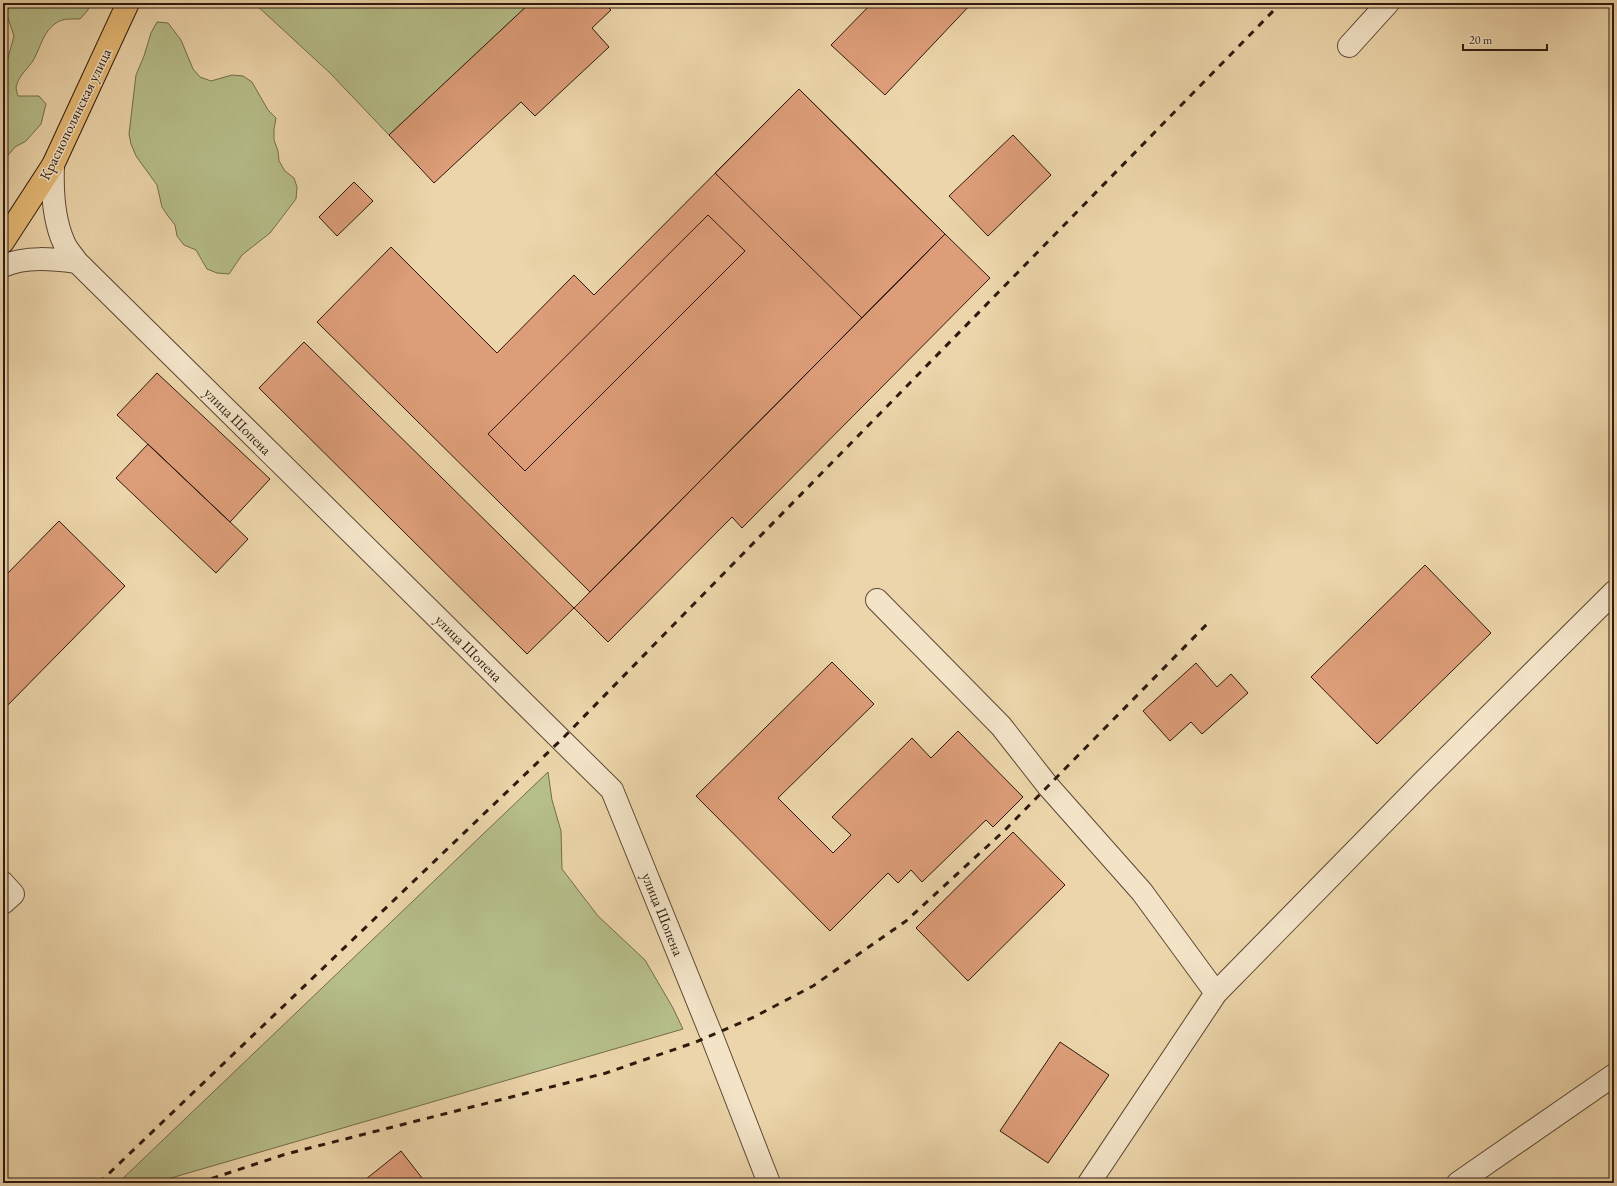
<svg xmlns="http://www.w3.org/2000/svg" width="1617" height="1186" font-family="'EB Garamond',serif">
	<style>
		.green { fill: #b6be8a; stroke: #726c4c }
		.building { fill: #dc9d78; stroke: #2e190e }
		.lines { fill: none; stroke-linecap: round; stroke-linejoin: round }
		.minor-casing { stroke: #5e4835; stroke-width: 24 }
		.major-casing { stroke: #2e190e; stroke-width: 24 }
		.minor { stroke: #f3e4c8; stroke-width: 22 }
		.major { stroke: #e6ba75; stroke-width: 22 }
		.rail { stroke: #2e190e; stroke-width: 3; stroke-dasharray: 7 7; stroke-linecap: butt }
		.labels { text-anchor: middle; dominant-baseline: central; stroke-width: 3; stroke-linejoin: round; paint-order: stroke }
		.street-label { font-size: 15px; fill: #2e190e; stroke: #f3e4c8 }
	</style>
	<rect width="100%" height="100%" fill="#ecd5aa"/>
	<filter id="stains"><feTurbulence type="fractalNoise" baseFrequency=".005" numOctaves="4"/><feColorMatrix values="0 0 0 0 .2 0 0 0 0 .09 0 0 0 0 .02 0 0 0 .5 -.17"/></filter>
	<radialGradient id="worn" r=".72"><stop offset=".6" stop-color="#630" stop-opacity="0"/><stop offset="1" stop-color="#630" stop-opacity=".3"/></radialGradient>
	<path class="green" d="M 9,3 L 89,3 L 88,10 L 80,19 C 72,19 63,18 56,23 C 43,32 41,46 34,59 C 29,68 20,74 17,84 C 15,88 17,92 18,96 L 39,96 L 46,104 L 41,124 L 26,141 L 15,147 L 3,161 L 3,76 L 14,36 L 7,15 Z
		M 254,3 L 530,3 L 389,135 L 330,73 Z
		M 157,22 L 168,23 L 181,40 L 193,69 L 200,77 L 211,81 L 232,75 L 243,76 L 252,82 L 268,110 L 276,118 L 274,129 L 274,140 L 278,151 L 279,161 L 285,171 L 294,178 L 297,187 L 296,199 L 270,233 L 242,255 L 229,274 L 217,273 L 207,269 L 196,250 L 184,245 L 177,236 L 175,225 L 168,216 L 162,207 L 157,185 L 136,156 L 131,144 L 129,134 L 136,75 L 144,56 L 151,33 Z
		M 548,772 L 552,800 L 561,831 L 562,869 L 598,916 L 645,960 L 673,1008 L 683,1029 L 171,1178 L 157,1183 L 118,1183 Z"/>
	<path class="building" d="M 530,3 L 607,3 L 606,5 L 611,10 L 592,28 L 609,47 L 535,116 L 521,102 L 434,183 L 389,135 Z
		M 872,3 L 972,3 L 885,95 L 831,45 Z
		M 799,89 L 945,234 L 590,592 L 317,322 L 391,247 L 497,353 L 574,275 L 594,295 Z
		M 799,89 L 945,234 L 862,318 L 715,173 Z
		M 1013,135 L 1051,175 L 988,236 L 949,196 Z
		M 354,182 L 373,201 L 337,236 L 319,217 Z
		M 708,215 L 745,251 L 525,471 L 488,434 Z
		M 945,234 L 990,278 L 742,528 L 732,517 L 608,642 L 574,608 Z
		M 304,342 L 574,608 L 527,654 L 259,388 Z
		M 157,373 L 270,479 L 230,522 L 117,415 Z
		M 148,444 L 248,539 L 216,573 L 116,478 Z
		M 59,521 L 125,586 L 3,710 L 3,578 Z
		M 1425,565 L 1491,633 L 1377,744 L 1311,677 Z
		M 832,662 L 874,704 L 778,798 L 833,853 L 851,835 L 832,817 L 912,738 L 931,758 L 958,731 L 1023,797 L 993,827 L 986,820 L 922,882 L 911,870 L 898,883 L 888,873 L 830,931 L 696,796 Z
		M 1196,663 L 1217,687 L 1231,674 L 1248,693 L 1202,734 L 1191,722 L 1170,741 L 1143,711 Z
		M 1013,832 L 1065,885 L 968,981 L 916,928 Z
		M 1060,1042 L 1109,1075 L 1048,1163 L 1000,1131 Z
		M 401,1151 L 426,1183 L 361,1183 Z"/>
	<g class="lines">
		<defs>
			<path id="minor" d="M 1349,46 L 1388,3
				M 53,165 C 52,191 53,219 64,243 C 67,250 73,256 77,262
				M 3,266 C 26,256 53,259 77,262 L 612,790 L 711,1034 L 769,1183
				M 877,600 L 1001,726 L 1048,786 L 1142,892 L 1216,993
				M 3,883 L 13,894 L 3,903
				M 1089,1183 L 1216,993 L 1424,781 L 1614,592
				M 1458,1183 L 1614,1075"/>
			<path id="major" d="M 3,242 L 53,165 L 128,3"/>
		</defs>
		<use href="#minor" class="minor-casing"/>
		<use href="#major" class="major-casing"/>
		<use href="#minor" class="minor"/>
		<use href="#major" class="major"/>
		<path class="rail" d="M 99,1183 L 562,739 L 1281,3
			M 198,1183 L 286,1154 L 606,1073 L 696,1042 L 754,1017 L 813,986 L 906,921 L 1005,830 L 1209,622"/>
	</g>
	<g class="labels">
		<g class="street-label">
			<text transform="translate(75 114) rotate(-64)">Краснополянская улица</text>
			<text transform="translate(238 421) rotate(45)">улица Шопена</text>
			<text transform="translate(469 648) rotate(45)">улица Шопена</text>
			<text transform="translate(663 914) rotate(68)">улица Шопена</text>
		</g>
	</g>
	<rect width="1617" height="1186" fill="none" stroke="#ecd5aa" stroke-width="16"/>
	<rect x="4" y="4" width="1609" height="1178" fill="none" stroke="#2e190e" stroke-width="2"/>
	<rect x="8" y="8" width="1601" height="1170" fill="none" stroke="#2e190e"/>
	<path d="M1463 44v6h84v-6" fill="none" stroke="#2e190e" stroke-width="2"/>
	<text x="1469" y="44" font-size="12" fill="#2e190e" stroke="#f3e4c8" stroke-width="3" paint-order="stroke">20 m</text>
	<rect width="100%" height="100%" filter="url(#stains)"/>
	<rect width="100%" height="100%" fill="url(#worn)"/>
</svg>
